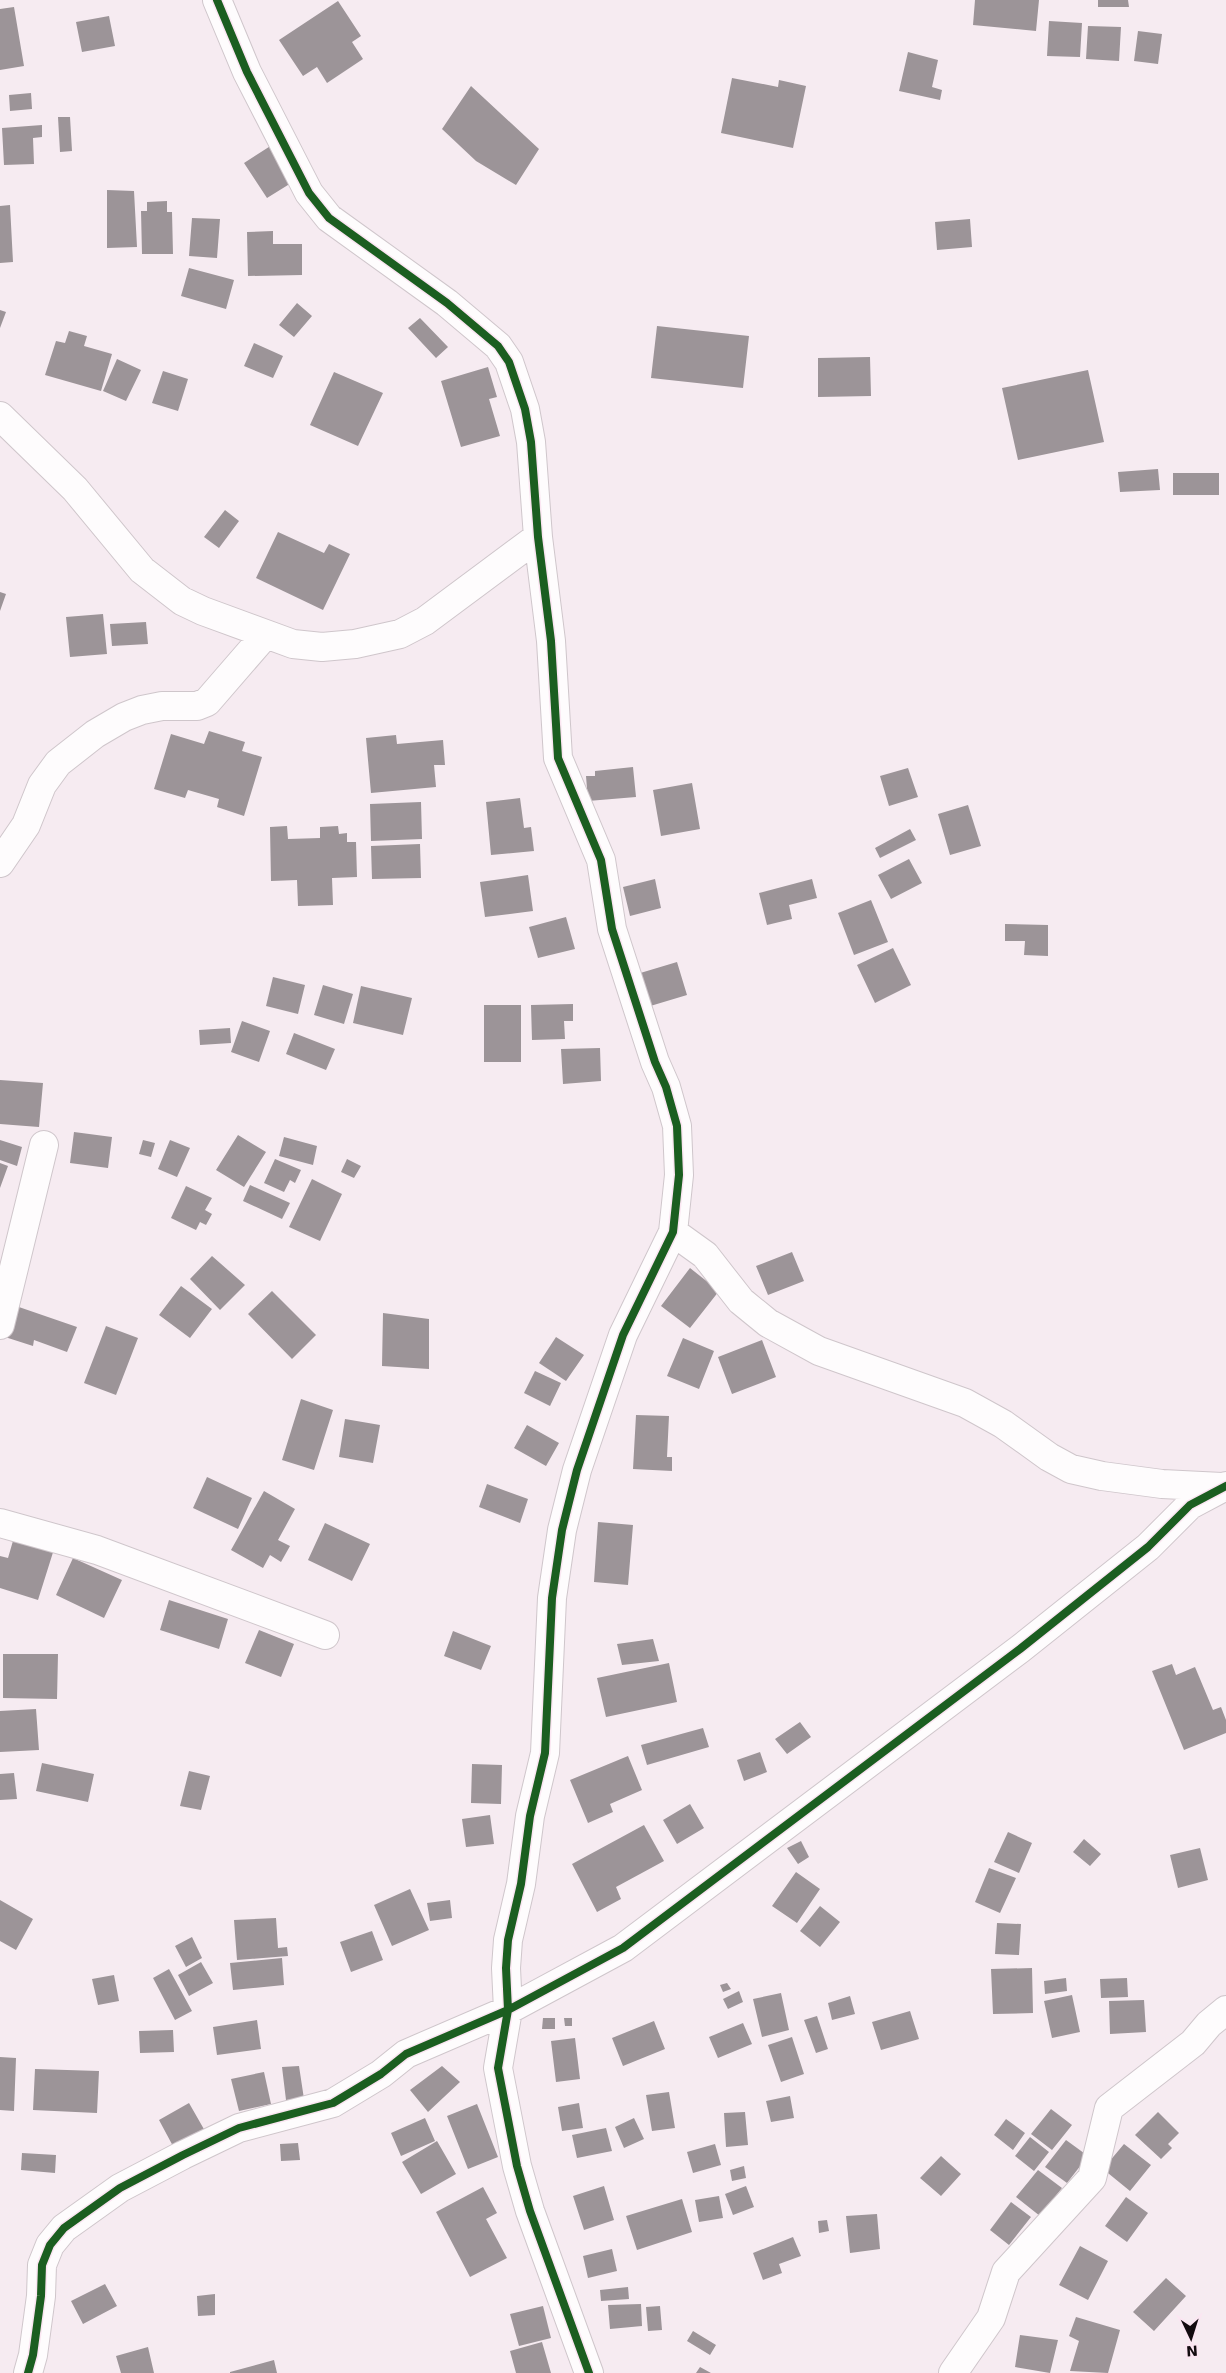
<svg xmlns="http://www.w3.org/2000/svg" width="1226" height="2373" font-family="'DejaVu Sans',sans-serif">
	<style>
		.building { fill: #9c9498 }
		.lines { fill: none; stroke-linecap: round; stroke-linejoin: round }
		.street-casing { stroke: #cfc6cb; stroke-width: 30 }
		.street { stroke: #fefcfd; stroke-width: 28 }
		.cycleway-casing { stroke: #fbe6f2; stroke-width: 11 }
		.cycleway { stroke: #1b5e20; stroke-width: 8 }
	</style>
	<rect width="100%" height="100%" fill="#f6ebf1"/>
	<path class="building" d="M 975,0 L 1039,0 L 1036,31 L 973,25 Z
		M 1098,0 L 1128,0 L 1129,7 L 1098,7 Z
		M 338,1 L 361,36 L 352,42 L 363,59 L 327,83 L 317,67 L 303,76 L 279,40 Z
		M 14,7 L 24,66 L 0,70 L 0,9 Z
		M 109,16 L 115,46 L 82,52 L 76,22 Z
		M 1049,21 L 1082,23 L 1080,57 L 1047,56 Z
		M 1088,26 L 1121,27 L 1119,61 L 1086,59 Z
		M 1138,31 L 1162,34 L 1158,64 L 1134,61 Z
		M 908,52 L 938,60 L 932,87 L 942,90 L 940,100 L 899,91 Z
		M 732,78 L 778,87 L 779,80 L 806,86 L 793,148 L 721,133 Z
		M 471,86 L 539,149 L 516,185 L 476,161 L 442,129 Z
		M 31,93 L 32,109 L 10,111 L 9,95 Z
		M 58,117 L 70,117 L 72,151 L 60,152 Z
		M 42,125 L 42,137 L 33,138 L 34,164 L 4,165 L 2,128 Z
		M 272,145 L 296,180 L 267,198 L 244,163 Z
		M 107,190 L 134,191 L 137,247 L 107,248 Z
		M 167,201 L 167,212 L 172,212 L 173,254 L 142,254 L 141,211 L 147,211 L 147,202 Z
		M 10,205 L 13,262 L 0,263 L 0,206 Z
		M 192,218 L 220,219 L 217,258 L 189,256 Z
		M 970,219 L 972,247 L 937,250 L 935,222 Z
		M 273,231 L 273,244 L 302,244 L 302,275 L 248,276 L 247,232 Z
		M 189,268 L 234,280 L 226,309 L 181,296 Z
		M 297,303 L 312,316 L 294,337 L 279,325 Z
		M 0,310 L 6,312 L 0,328 Z
		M 420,318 L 448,347 L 436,358 L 408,328 Z
		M 657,326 L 749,336 L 743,388 L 651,378 Z
		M 69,331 L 87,336 L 84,346 L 112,354 L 101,391 L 45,375 L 56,341 L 65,343 Z
		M 254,343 L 283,356 L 273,378 L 244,366 Z
		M 870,357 L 871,396 L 818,397 L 818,358 Z
		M 117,359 L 141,370 L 126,401 L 103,391 Z
		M 488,367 L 497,397 L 489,399 L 500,436 L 461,447 L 441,381 Z
		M 1088,370 L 1104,442 L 1018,460 L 1002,388 Z
		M 163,371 L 188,379 L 178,411 L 152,403 Z
		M 334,372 L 383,393 L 358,446 L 310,425 Z
		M 1158,469 L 1160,490 L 1120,492 L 1118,472 Z
		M 1173,473 L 1219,473 L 1219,495 L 1173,495 Z
		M 225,510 L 239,521 L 219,548 L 204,537 Z
		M 278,532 L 324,553 L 329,544 L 350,554 L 323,610 L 256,578 Z
		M 0,592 L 6,594 L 0,611 Z
		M 103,614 L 107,654 L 70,657 L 66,617 Z
		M 146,622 L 148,644 L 112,646 L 110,624 Z
		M 209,731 L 245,742 L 242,751 L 262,757 L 244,816 L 217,807 L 219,799 L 188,790 L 185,798 L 154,789 L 171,734 L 204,744 Z
		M 396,735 L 397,744 L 443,740 L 445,765 L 434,765 L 436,787 L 371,793 L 366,738 Z
		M 633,767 L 636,797 L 588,801 L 586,776 L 595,776 L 595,771 Z
		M 908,768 L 918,797 L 889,806 L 880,776 Z
		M 692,783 L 700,829 L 661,836 L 653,790 Z
		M 520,798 L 524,828 L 531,827 L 534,851 L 491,855 L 486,802 Z
		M 421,802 L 422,839 L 371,841 L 370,804 Z
		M 968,805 L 981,846 L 950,855 L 938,814 Z
		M 287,826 L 288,839 L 320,838 L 320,827 L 338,826 L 339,834 L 347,833 L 347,842 L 356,842 L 357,877 L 332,878 L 333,905 L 298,906 L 297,880 L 271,881 L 270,827 Z
		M 910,829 L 916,840 L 880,858 L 875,848 Z
		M 420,844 L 421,878 L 372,879 L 371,846 Z
		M 909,859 L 922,883 L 891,899 L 878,875 Z
		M 528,875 L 533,911 L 485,917 L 480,882 Z
		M 655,879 L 661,908 L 630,916 L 623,887 Z
		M 812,879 L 817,898 L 789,905 L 792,919 L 767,925 L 759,893 Z
		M 871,900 L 888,942 L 854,955 L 838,913 Z
		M 566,917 L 575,949 L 538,958 L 529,927 Z
		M 1005,924 L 1048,925 L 1048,956 L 1024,955 L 1025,941 L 1005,941 Z
		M 893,948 L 911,985 L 875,1003 L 857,965 Z
		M 677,962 L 687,995 L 647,1007 L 637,974 Z
		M 273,977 L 305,985 L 298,1014 L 266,1006 Z
		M 323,985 L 353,994 L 344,1024 L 314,1015 Z
		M 361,986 L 412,998 L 403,1035 L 353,1023 Z
		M 573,1004 L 573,1021 L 564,1021 L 565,1039 L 532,1040 L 531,1005 Z
		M 484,1005 L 521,1005 L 521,1062 L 484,1062 Z
		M 242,1021 L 270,1031 L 259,1062 L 231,1052 Z
		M 230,1028 L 231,1043 L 200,1045 L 199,1030 Z
		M 294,1033 L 335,1049 L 326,1070 L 286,1054 Z
		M 600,1048 L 601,1081 L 563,1084 L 561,1049 Z
		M 0,1080 L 43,1083 L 39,1127 L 0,1124 Z
		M 74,1132 L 112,1137 L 108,1168 L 70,1163 Z
		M 238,1135 L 266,1152 L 244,1187 L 216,1170 Z
		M 284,1137 L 317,1146 L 313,1165 L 279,1156 Z
		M 0,1140 L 22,1147 L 17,1166 L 0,1160 Z
		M 143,1140 L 155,1143 L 151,1157 L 139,1154 Z
		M 170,1140 L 190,1148 L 177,1177 L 158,1169 Z
		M 275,1159 L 301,1170 L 295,1183 L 290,1180 L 284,1192 L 264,1183 Z
		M 347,1159 L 361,1166 L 354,1178 L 341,1172 Z
		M 0,1163 L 8,1166 L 0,1188 Z
		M 312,1179 L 342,1194 L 320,1241 L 289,1227 Z
		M 250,1185 L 290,1203 L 282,1219 L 243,1201 Z
		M 186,1186 L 212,1198 L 205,1210 L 212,1214 L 206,1225 L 200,1222 L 196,1230 L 171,1218 Z
		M 792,1252 L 804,1281 L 768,1295 L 756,1266 Z
		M 212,1256 L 245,1285 L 220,1310 L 190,1279 Z
		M 690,1268 L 719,1291 L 690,1328 L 661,1306 Z
		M 181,1286 L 212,1309 L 190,1338 L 159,1315 Z
		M 272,1291 L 316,1335 L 292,1359 L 248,1314 Z
		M 16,1306 L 77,1327 L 67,1352 L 34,1340 L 33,1346 L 5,1337 Z
		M 383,1313 L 429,1319 L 429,1369 L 382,1366 Z
		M 106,1326 L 138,1338 L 116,1395 L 84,1383 Z
		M 556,1337 L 584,1355 L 566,1381 L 539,1363 Z
		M 683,1338 L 714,1351 L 699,1389 L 667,1376 Z
		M 762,1340 L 776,1377 L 732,1394 L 718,1357 Z
		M 535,1371 L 561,1383 L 550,1406 L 524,1393 Z
		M 301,1399 L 333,1410 L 314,1470 L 282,1460 Z
		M 636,1415 L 669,1416 L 667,1457 L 672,1457 L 672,1471 L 633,1469 Z
		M 345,1419 L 380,1425 L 373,1463 L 339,1457 Z
		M 527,1425 L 559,1443 L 546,1466 L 514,1448 Z
		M 207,1477 L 252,1498 L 238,1529 L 193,1508 Z
		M 487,1484 L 528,1499 L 520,1523 L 479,1507 Z
		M 264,1491 L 295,1509 L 278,1540 L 290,1546 L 281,1562 L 270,1555 L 263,1568 L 231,1550 Z
		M 598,1522 L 633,1525 L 628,1585 L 594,1582 Z
		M 325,1523 L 370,1544 L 352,1581 L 308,1560 Z
		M 15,1534 L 55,1546 L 38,1600 L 0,1588 L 0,1556 L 8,1558 Z
		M 73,1558 L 122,1580 L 104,1618 L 56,1595 Z
		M 169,1600 L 228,1619 L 219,1649 L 160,1630 Z
		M 259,1630 L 294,1644 L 281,1677 L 245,1663 Z
		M 453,1631 L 491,1646 L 481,1670 L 444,1656 Z
		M 653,1639 L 659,1661 L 622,1665 L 617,1644 Z
		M 3,1654 L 58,1654 L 57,1699 L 3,1698 Z
		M 669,1663 L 677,1702 L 606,1717 L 597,1678 Z
		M 1172,1664 L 1176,1675 L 1195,1667 L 1213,1710 L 1221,1707 L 1226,1720 L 1226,1733 L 1184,1750 L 1152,1671 Z
		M 36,1709 L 39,1750 L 0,1752 L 0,1711 Z
		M 800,1722 L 811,1737 L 787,1754 L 775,1739 Z
		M 703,1728 L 709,1747 L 647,1765 L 641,1745 Z
		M 760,1752 L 767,1772 L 744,1781 L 737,1760 Z
		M 628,1756 L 642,1790 L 610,1804 L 613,1812 L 588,1823 L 570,1780 Z
		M 42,1763 L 94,1774 L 88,1802 L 36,1791 Z
		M 472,1764 L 502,1765 L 501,1804 L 471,1803 Z
		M 189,1771 L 210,1776 L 201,1810 L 180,1806 Z
		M 14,1773 L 17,1799 L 0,1800 L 0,1774 Z
		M 690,1804 L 704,1828 L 677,1844 L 663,1820 Z
		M 490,1815 L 494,1844 L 466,1847 L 462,1819 Z
		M 644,1825 L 664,1861 L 616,1887 L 621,1899 L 597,1912 L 572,1864 Z
		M 1008,1832 L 1032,1843 L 1019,1873 L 994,1862 Z
		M 1084,1839 L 1101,1854 L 1090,1866 L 1073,1852 Z
		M 801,1841 L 809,1857 L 798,1864 L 787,1848 Z
		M 1200,1848 L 1208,1880 L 1178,1888 L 1170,1855 Z
		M 989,1868 L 1016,1878 L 1000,1913 L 975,1902 Z
		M 796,1872 L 820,1889 L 797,1923 L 772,1906 Z
		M 410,1889 L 429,1930 L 392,1946 L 374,1905 Z
		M 0,1900 L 33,1919 L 16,1950 L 0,1941 Z
		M 450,1900 L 452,1918 L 430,1921 L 427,1903 Z
		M 820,1906 L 840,1922 L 820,1947 L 800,1931 Z
		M 276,1918 L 278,1948 L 287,1947 L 288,1956 L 237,1960 L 234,1920 Z
		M 997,1923 L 1021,1924 L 1019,1955 L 995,1954 Z
		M 372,1931 L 383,1960 L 351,1972 L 340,1942 Z
		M 192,1937 L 202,1958 L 186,1967 L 175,1946 Z
		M 282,1958 L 284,1985 L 233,1990 L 230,1963 Z
		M 201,1962 L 213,1983 L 189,1996 L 178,1975 Z
		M 1032,1968 L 1033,2013 L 993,2014 L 991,1969 Z
		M 169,1969 L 192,2011 L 175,2020 L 153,1978 Z
		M 114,1975 L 119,2001 L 98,2005 L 92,1979 Z
		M 1066,1978 L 1067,1991 L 1045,1994 L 1044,1981 Z
		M 1127,1978 L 1128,1997 L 1101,1998 L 1100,1979 Z
		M 727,1983 L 731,1989 L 723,1992 L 720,1985 Z
		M 739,1991 L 743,2002 L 728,2009 L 723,1999 Z
		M 781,1993 L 789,2030 L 762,2037 L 753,1999 Z
		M 1072,1995 L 1080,2032 L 1052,2038 L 1044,2001 Z
		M 850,1996 L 855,2014 L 832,2020 L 828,2003 Z
		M 1144,2000 L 1146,2032 L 1110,2034 L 1109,2001 Z
		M 910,2011 L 919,2039 L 881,2050 L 872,2022 Z
		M 817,2016 L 828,2049 L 816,2053 L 804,2020 Z
		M 543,2018 L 555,2018 L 555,2029 L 542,2029 Z
		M 564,2018 L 572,2018 L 572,2026 L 565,2026 Z
		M 257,2020 L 261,2049 L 217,2055 L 213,2027 Z
		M 654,2021 L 665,2049 L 623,2066 L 612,2038 Z
		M 743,2023 L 752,2044 L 718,2058 L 709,2037 Z
		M 173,2030 L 174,2052 L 140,2053 L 139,2031 Z
		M 792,2037 L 804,2074 L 781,2082 L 768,2045 Z
		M 575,2038 L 580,2079 L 556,2082 L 551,2041 Z
		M 0,2057 L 16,2058 L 14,2111 L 0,2110 Z
		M 299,2066 L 304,2099 L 286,2100 L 282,2067 Z
		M 442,2066 L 460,2082 L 428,2112 L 410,2090 Z
		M 35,2069 L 99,2071 L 97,2113 L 33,2110 Z
		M 264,2072 L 271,2104 L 239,2111 L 231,2079 Z
		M 669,2092 L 675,2128 L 652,2131 L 646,2095 Z
		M 790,2096 L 794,2118 L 771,2122 L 766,2101 Z
		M 189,2103 L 205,2131 L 174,2148 L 159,2120 Z
		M 579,2103 L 583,2128 L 562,2131 L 558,2107 Z
		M 477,2104 L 498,2157 L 468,2169 L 447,2116 Z
		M 1051,2109 L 1072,2125 L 1052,2150 L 1031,2134 Z
		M 745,2112 L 748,2145 L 726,2147 L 724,2113 Z
		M 1158,2112 L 1179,2133 L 1168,2144 L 1172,2148 L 1161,2159 L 1135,2135 Z
		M 425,2118 L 435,2141 L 401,2156 L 391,2133 Z
		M 634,2118 L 644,2139 L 624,2148 L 615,2127 Z
		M 1006,2119 L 1025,2133 L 1013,2150 L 994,2135 Z
		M 606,2128 L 612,2151 L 577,2158 L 572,2135 Z
		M 1030,2137 L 1049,2152 L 1034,2171 L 1015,2156 Z
		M 1066,2140 L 1088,2156 L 1067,2183 L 1045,2167 Z
		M 437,2141 L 456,2174 L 421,2194 L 402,2162 Z
		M 298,2143 L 300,2160 L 281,2161 L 280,2144 Z
		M 715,2144 L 721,2165 L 693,2173 L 687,2152 Z
		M 1124,2144 L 1151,2165 L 1130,2191 L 1103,2169 Z
		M 22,2153 L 56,2155 L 55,2173 L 21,2170 Z
		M 941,2156 L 961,2174 L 941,2196 L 920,2178 Z
		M 744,2166 L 746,2178 L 732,2181 L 730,2170 Z
		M 1038,2170 L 1062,2188 L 1040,2216 L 1016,2197 Z
		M 604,2186 L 614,2220 L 584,2230 L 573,2196 Z
		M 746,2186 L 754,2207 L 733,2215 L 725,2194 Z
		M 483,2187 L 497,2213 L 486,2219 L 507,2258 L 470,2277 L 436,2212 Z
		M 719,2196 L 723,2218 L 699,2222 L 695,2200 Z
		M 1126,2197 L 1148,2213 L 1127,2242 L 1105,2226 Z
		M 682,2199 L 692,2232 L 637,2250 L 626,2216 Z
		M 1011,2202 L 1031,2217 L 1009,2245 L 990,2230 Z
		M 877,2214 L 880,2249 L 850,2253 L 846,2216 Z
		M 827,2220 L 829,2231 L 819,2233 L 818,2221 Z
		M 793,2237 L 801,2256 L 779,2264 L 782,2273 L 763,2280 L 753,2253 Z
		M 1080,2246 L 1108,2261 L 1088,2300 L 1059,2285 Z
		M 612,2249 L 617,2271 L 588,2278 L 583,2256 Z
		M 1166,2278 L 1186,2296 L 1154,2331 L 1133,2312 Z
		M 105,2284 L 117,2306 L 83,2324 L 71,2301 Z
		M 628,2287 L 629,2299 L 601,2301 L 600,2290 Z
		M 215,2294 L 215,2315 L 198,2316 L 197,2296 Z
		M 641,2304 L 642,2326 L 610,2329 L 608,2305 Z
		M 543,2306 L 551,2338 L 519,2346 L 510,2314 Z
		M 660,2306 L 662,2330 L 648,2331 L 646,2307 Z
		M 1076,2317 L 1120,2330 L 1108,2373 L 1070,2371 L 1079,2341 L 1069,2336 Z
		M 693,2331 L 716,2345 L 710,2355 L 687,2341 Z
		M 1020,2335 L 1058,2340 L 1050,2373 L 1015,2367 Z
		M 542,2342 L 551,2373 L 516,2373 L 510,2351 Z
		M 148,2347 L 154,2373 L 121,2373 L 116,2356 Z
		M 274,2360 L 277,2373 L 230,2373 L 230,2372 Z
		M 700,2367 L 711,2373 L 696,2373 Z"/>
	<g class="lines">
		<defs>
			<path id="street" d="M 217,0 L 247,72 L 309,193 L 329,218 L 447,303 L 498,346 L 509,362 L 525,409 L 531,442 L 538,537 L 551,641 L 558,758 L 601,860 L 612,929 L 655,1062 L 666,1087 L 677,1126 L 679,1175 L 673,1232 L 623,1335 L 577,1470 L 562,1530 L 552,1598 L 545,1753 L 530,1816 L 521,1884 L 508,1940 L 506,1968 L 508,2010 L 498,2068 L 517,2166 L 530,2211 L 589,2373
				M 0,416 L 75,489 L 142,570 L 182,601 L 203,611 L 293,644 L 322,647 L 355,644 L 400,634 L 425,621 L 538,537
				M 0,863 L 26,825 L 42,785 L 58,763 L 95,734 L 124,717 L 142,710 L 162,706 L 197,706 L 207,702 L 265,635
				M 673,1232 L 705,1255 L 741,1301 L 768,1323 L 819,1351 L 965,1403 L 1003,1424 L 1049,1457 L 1071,1469 L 1102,1476 L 1162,1484 L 1222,1487
				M 0,1325 L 44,1145
				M 0,1523 L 97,1550 L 325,1635
				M 28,2373 L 33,2355 L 41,2296 L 42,2265 L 50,2245 L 64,2228 L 120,2188 L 183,2155 L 239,2128 L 333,2103 L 381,2074 L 406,2054 L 508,2010 L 623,1948 L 1020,1649 L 1148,1547 L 1190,1505 L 1226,1486
				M 953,2373 L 991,2318 L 1006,2272 L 1092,2178 L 1109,2108 L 1193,2043 L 1209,2024 L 1226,2010"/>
		</defs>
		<use href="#street" class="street-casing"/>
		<use href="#street" class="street"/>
		<defs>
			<path id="cycleway" d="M 217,0 L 247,72 L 309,193 L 329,218 L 447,303 L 498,346 L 509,362 L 525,409 L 531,442 L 538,537 L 551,641 L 558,758 L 601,860 L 612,929 L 655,1062 L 666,1087 L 677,1126 L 679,1175 L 673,1232 L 623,1335 L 577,1470 L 562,1530 L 552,1598 L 545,1753 L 530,1816 L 521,1884 L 508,1940 L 506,1968 L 508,2010 L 498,2068 L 517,2166 L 530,2211 L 589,2373
				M 28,2373 L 33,2355 L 41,2296 L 42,2265 L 50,2245 L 64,2228 L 120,2188 L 183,2155 L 239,2128 L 333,2103 L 381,2074 L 406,2054 L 508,2010 L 623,1948 L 1020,1649 L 1148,1547 L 1190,1505 L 1226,1486"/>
		</defs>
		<use href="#cycleway" class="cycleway-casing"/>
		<use href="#cycleway" class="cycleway"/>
	</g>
	<g transform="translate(1191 2338) rotate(176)" stroke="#fbe6f2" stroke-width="4" paint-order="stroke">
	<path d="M0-4L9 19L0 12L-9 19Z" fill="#120b0f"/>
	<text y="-8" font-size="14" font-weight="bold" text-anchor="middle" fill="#120b0f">N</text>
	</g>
</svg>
